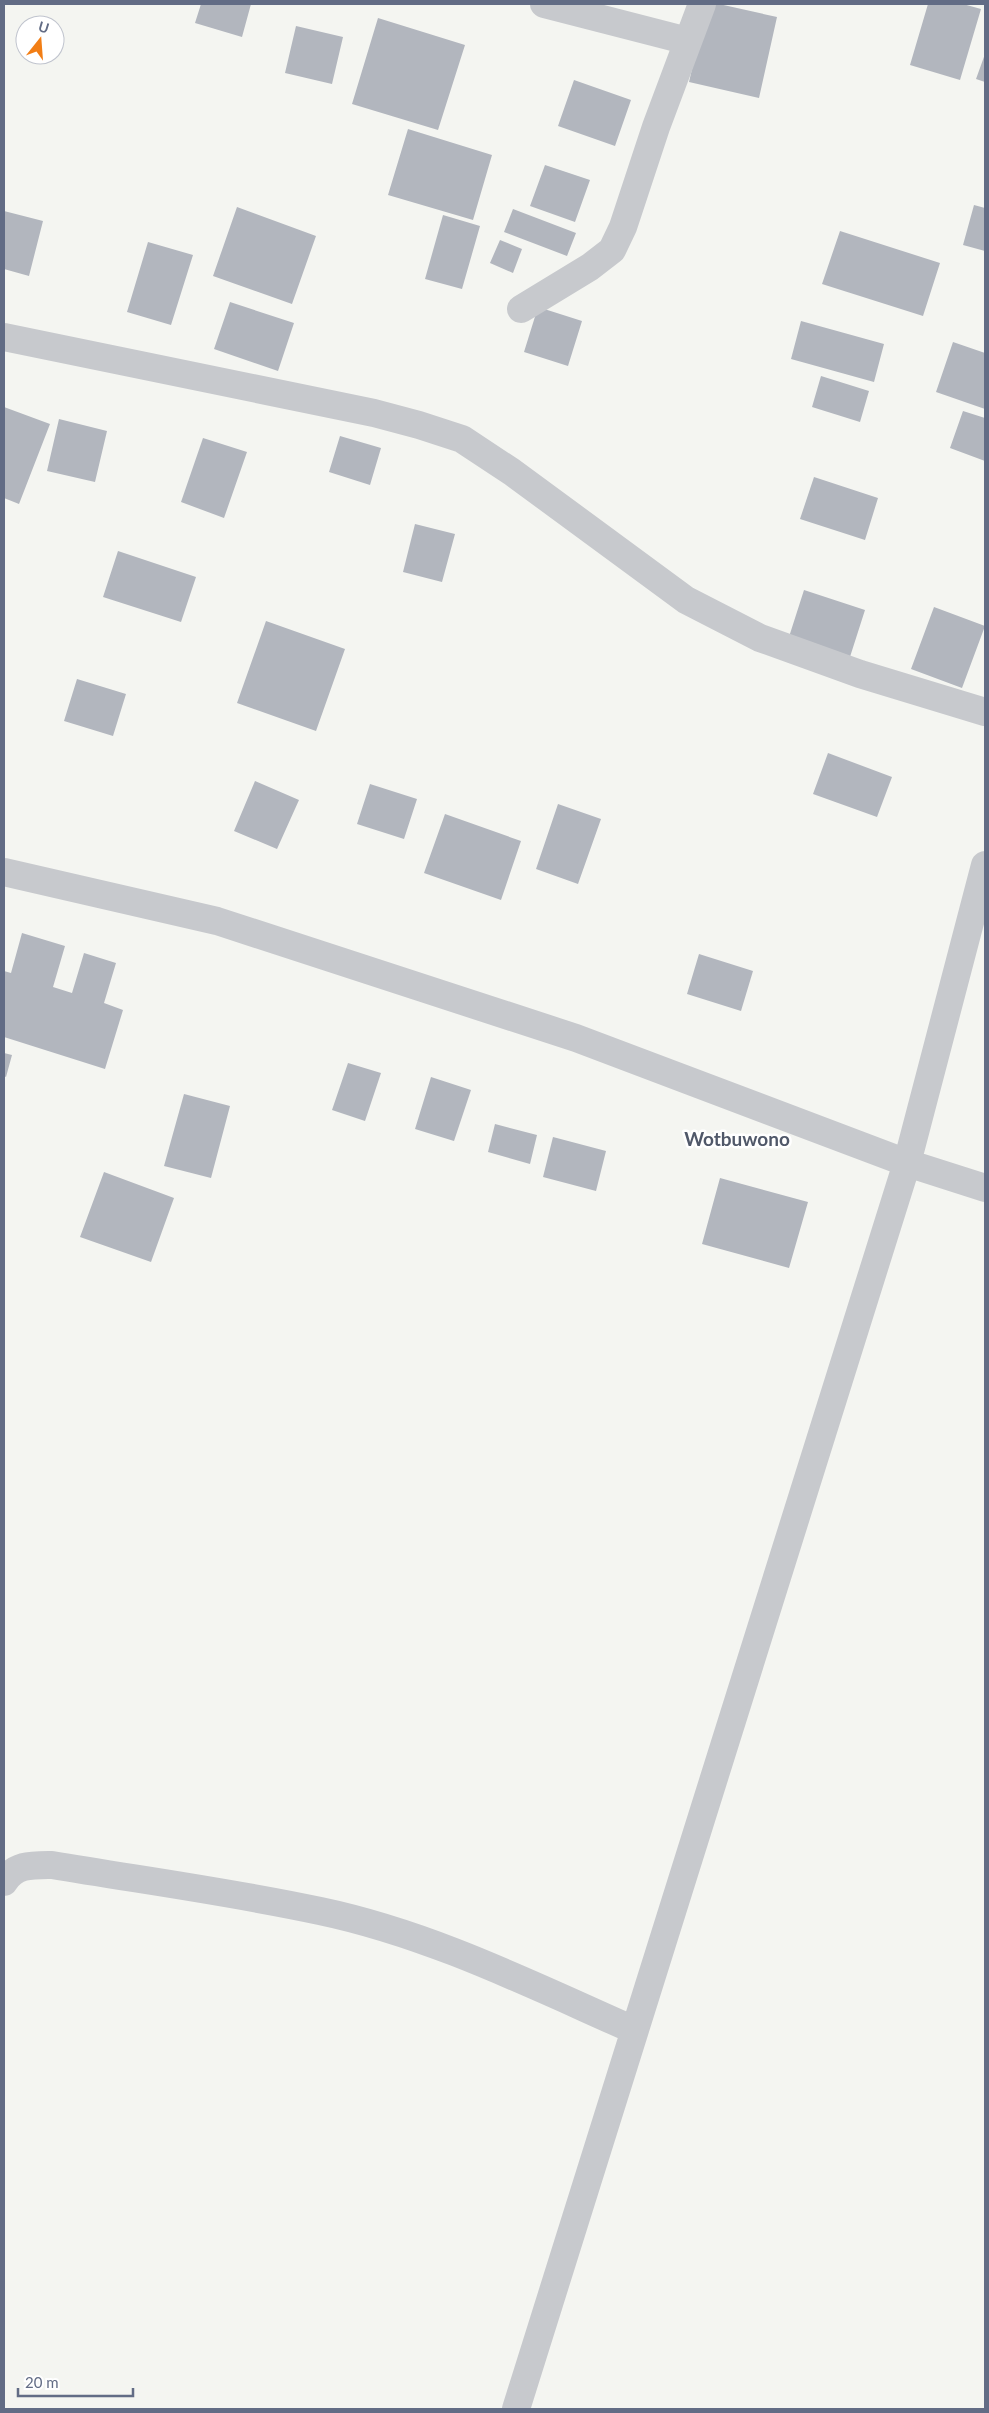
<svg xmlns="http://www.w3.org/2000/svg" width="989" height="2413" font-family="Lato,sans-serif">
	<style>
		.building { fill: #b2b6be }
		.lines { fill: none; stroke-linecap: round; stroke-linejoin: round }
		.minor { stroke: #c7c9cd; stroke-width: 28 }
		.labels { text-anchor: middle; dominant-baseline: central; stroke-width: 5; stroke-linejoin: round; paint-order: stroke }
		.quarter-label { font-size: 19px; font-weight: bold; fill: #505869; stroke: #fff }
	</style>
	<rect width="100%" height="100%" fill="#f4f5f1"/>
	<path class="building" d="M 201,4 L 251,4 L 242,37 L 195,23 Z
		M 707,4 L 719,4 L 777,17 L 759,98 L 689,82 Z
		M 928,4 L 963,4 L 981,9 L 960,80 L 910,65 Z
		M 378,18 L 465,45 L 438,130 L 352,104 Z
		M 296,26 L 343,37 L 332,84 L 285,73 Z
		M 985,54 L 985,82 L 976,79 Z
		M 574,80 L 631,100 L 615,146 L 558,126 Z
		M 408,129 L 492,155 L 473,220 L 388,195 Z
		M 545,165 L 590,180 L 575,222 L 530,206 Z
		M 974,205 L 985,208 L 985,251 L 963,245 Z
		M 237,207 L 316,236 L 292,304 L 213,276 Z
		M 513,209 L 576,233 L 567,256 L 504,232 Z
		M 4,211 L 43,221 L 29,276 L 4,269 Z
		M 443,215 L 480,226 L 462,289 L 425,279 Z
		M 840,231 L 940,263 L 923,316 L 822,284 Z
		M 500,240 L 522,249 L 513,273 L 490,263 Z
		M 148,242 L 193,255 L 171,325 L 127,312 Z
		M 230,302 L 294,323 L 278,371 L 214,349 Z
		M 538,307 L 582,321 L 568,366 L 524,352 Z
		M 801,321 L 884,344 L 874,382 L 791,359 Z
		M 953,342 L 985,353 L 985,409 L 936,392 Z
		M 821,376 L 869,391 L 860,422 L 812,407 Z
		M 4,407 L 50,424 L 19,504 L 4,498 Z
		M 963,411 L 985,418 L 985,461 L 950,448 Z
		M 59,419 L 107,431 L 95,482 L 47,471 Z
		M 340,436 L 381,448 L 370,485 L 329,472 Z
		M 203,438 L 247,452 L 224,518 L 181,502 Z
		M 814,477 L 878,498 L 865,540 L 800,519 Z
		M 415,524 L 455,534 L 442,582 L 403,572 Z
		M 118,551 L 196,577 L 181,622 L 103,597 Z
		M 804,590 L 865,610 L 849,660 L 788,640 Z
		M 934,607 L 985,626 L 962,688 L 911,669 Z
		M 266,621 L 345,649 L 316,731 L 237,703 Z
		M 77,679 L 126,694 L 113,736 L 64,721 Z
		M 828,753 L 892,777 L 877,817 L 813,794 Z
		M 255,781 L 299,800 L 277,849 L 234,831 Z
		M 370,784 L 417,799 L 404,839 L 357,824 Z
		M 558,804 L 601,819 L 578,884 L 536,869 Z
		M 445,814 L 521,841 L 501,900 L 424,873 Z
		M 22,933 L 65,946 L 53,987 L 72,993 L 84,953 L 116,963 L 104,1003 L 123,1010 L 105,1069 L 4,1037 L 4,971 L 11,973 Z
		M 699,954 L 753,971 L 741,1011 L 687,994 Z
		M 4,1053 L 12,1055 L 6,1077 L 4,1076 Z
		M 348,1063 L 381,1073 L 365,1121 L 332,1110 Z
		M 431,1077 L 471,1090 L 454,1141 L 415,1129 Z
		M 184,1094 L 230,1106 L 211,1178 L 164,1166 Z
		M 495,1124 L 537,1135 L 530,1164 L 488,1152 Z
		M 553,1137 L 606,1151 L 596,1191 L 543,1177 Z
		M 104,1172 L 174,1198 L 151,1262 L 80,1237 Z
		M 720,1178 L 808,1202 L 789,1268 L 702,1244 Z"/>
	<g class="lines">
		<path class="minor" d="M 544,4 L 688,41
			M 521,309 L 590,267 L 612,250 L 623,227 L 656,127 L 702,4
			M 4,337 L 374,413 L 419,425 L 462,439 L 512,472 L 686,600 L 760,638 L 860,674 L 985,712
			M 4,872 L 217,921 L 576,1038 L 907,1163 L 985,1188
			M 4,1882 C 15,1864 32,1865 52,1865 C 141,1880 232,1892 320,1911 C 430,1934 532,1985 634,2030
			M 516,2409 L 907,1163 L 985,865"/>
	</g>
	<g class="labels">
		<g class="quarter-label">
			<text x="737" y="1138">Wotbuwono</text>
		</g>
	</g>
	<rect width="989" height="2413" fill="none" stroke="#626c85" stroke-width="10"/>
	<g transform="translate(40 40) rotate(17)"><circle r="24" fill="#ffffff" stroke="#c0c4ce"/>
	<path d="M0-4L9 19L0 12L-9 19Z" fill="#f27e15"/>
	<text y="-8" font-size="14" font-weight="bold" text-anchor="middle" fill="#626c85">U</text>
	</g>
	<path d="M18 2388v8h115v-8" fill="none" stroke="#626c85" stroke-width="2.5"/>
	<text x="25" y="2388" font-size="15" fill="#626c85" stroke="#ffffff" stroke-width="4" paint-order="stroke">20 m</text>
</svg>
